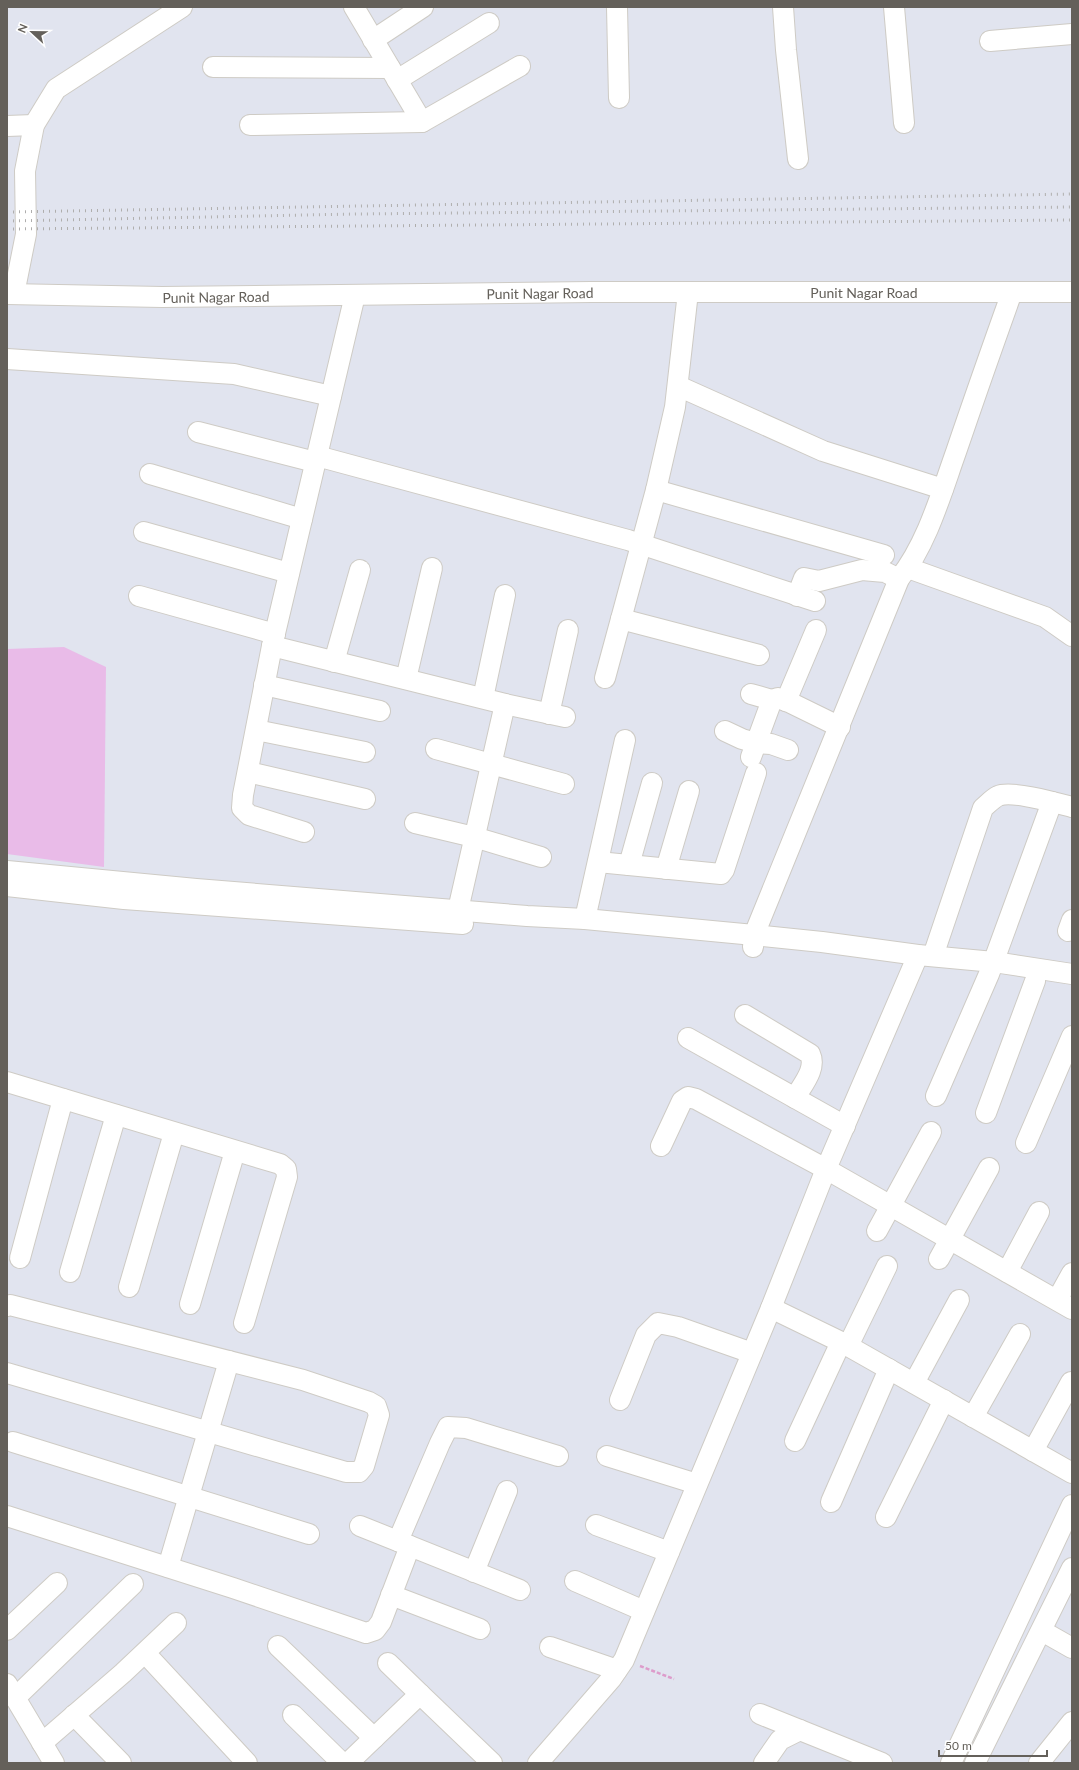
<svg xmlns="http://www.w3.org/2000/svg" width="1079" height="1770" font-family="Lato,sans-serif">
	<style>
		.green { fill: #e9bbe8 }
		.lines { fill: none; stroke-linecap: round; stroke-linejoin: round }
		.minor-casing { stroke: #cecbc5; stroke-width: 22 }
		.path { stroke: #dd9ccb; stroke-width: 2.5; stroke-dasharray: 4 2; stroke-linecap: butt }
		.minor { stroke: #fff; stroke-width: 20 }
		.rail { stroke: #afaead; stroke-width: 3; stroke-dasharray: 1 5; stroke-linecap: butt }
		.labels { text-anchor: middle; dominant-baseline: central; stroke-width: 4; stroke-linejoin: round; paint-order: stroke }
		.street-label { font-size: 14px; fill: #64605a; stroke: #fff }
	</style>
	<rect width="100%" height="100%" fill="#e1e4ef"/>
	<path class="green" d="M 64,647 L 106,667 L 104,867 L 7,854 L 7,649 Z"/>
	<g class="lines">
		<defs>
			<g id="minor">
				<path d="M 354,7 L 422,122"/>
				<path d="M 617,7 L 619,98"/>
				<path d="M 783,7 L 786,50 L 798,159"/>
				<path d="M 894,7 L 904,123"/>
				<path d="M 373,40 L 423,7"/>
				<path d="M 990,41 L 1072,34"/>
				<path d="M 213,67 L 390,68"/>
				<path d="M 397,80 L 489,23"/>
				<path d="M 250,125 L 422,122 L 520,66"/>
				<path d="M 7,126 L 34,125"/>
				<path id="s1" d="M 7,294 L 162,297 L 591,292 L 1072,292"/>
				<path d="M 14,294 L 26,234 L 25,171 L 34,125 L 56,89 L 182,7"/>
				<path d="M 7,359 L 234,374 L 331,396"/>
				<path d="M 678,386 L 823,451 L 943,489"/>
				<path d="M 198,432 L 315,462"/>
				<path d="M 317,456 L 628,540 L 815,601"/>
				<path d="M 150,474 L 302,519"/>
				<path d="M 656,490 L 884,555"/>
				<path d="M 144,532 L 289,573"/>
				<path d="M 908,568 L 1045,617 L 1072,636"/>
				<path d="M 139,596 L 275,634"/>
				<path d="M 797,596 L 804,578 L 819,581 L 862,570 L 885,572 L 899,579"/>
				<path d="M 621,619 L 759,655"/>
				<path d="M 272,646 L 505,704 L 565,717"/>
				<path d="M 334,662 L 360,570"/>
				<path d="M 605,678 L 656,490 L 675,407 L 688,292"/>
				<path d="M 406,679 L 432,568"/>
				<path d="M 264,685 L 380,711"/>
				<path d="M 751,694 L 772,700"/>
				<path d="M 483,698 L 505,595"/>
				<path d="M 786,701 L 816,630"/>
				<path d="M 549,714 L 568,630"/>
				<path d="M 256,730 L 365,752"/>
				<path d="M 725,731 L 742,739 L 756,743 L 771,744 L 788,750"/>
				<path d="M 436,749 L 564,784"/>
				<path d="M 751,757 L 772,700 L 778,698 L 791,703 L 840,727"/>
				<path d="M 248,772 L 365,799"/>
				<path d="M 415,823 L 474,837 L 541,857"/>
				<path d="M 304,832 L 249,815 L 242,808 L 243,795 L 272,646 L 355,295"/>
				<path d="M 598,862 L 721,874 L 724,870 L 756,773"/>
				<path d="M 629,865 L 652,783"/>
				<path d="M 666,869 L 689,791"/>
				<path d="M 7,871 L 196,889 L 527,916 L 585,919 L 754,935 L 822,942 L 918,955 L 994,962 L 1072,974"/>
				<path d="M 7,886 L 124,899 L 463,924"/>
				<path d="M 458,910 L 505,704"/>
				<path d="M 585,919 L 625,740"/>
				<path d="M 1068,931 L 1072,920"/>
				<path d="M 753,947 L 754,935 L 899,579 C 927,544 941,494 956,452 C 974,399 993,345 1012,292"/>
				<path d="M 933,956 L 983,808 C 988,804 992,799 998,796 C 1011,790 1057,803 1072,807"/>
				<path d="M 745,1015 L 810,1054 C 817,1069 802,1085 795,1098"/>
				<path d="M 688,1038 L 845,1126"/>
				<path d="M 7,1082 L 280,1164 L 286,1169 L 287,1177 L 244,1323"/>
				<path d="M 936,1096 L 989,974 L 1052,802"/>
				<path d="M 986,1113 L 1035,981"/>
				<path d="M 1026,1143 L 1072,1036"/>
				<path d="M 661,1146 L 682,1101 L 688,1097 L 696,1099 L 826,1169 L 1072,1309"/>
				<path d="M 877,1231 L 931,1132"/>
				<path d="M 20,1258 L 63,1099"/>
				<path d="M 939,1259 L 989,1168"/>
				<path d="M 70,1272 L 116,1115"/>
				<path d="M 1007,1272 L 1039,1212"/>
				<path d="M 129,1287 L 174,1133"/>
				<path d="M 1057,1300 L 1072,1273"/>
				<path d="M 190,1304 L 235,1151"/>
				<path d="M 7,1306 L 10,1305 L 303,1380 L 369,1402 L 376,1406 L 379,1415 L 364,1466 L 359,1472 L 346,1472 L 7,1373"/>
				<path d="M 771,1308 L 841,1342 L 1072,1473"/>
				<path d="M 848,1346 L 887,1266"/>
				<path d="M 914,1383 L 959,1300"/>
				<path d="M 620,1400 L 646,1335 L 658,1323 L 678,1327 L 752,1353"/>
				<path d="M 973,1417 L 1020,1334"/>
				<path d="M 795,1441 L 841,1342"/>
				<path d="M 13,1442 L 309,1534"/>
				<path d="M 1033,1451 L 1071,1382"/>
				<path d="M 607,1456 L 697,1484"/>
				<path d="M 831,1502 L 889,1369"/>
				<path d="M 7,1516 L 233,1588 L 366,1633 L 375,1630 L 381,1622 L 410,1546"/>
				<path d="M 886,1517 L 944,1400"/>
				<path d="M 596,1525 L 669,1552"/>
				<path d="M 360,1526 L 520,1590"/>
				<path d="M 398,1541 L 440,1443 L 448,1427 L 466,1428 L 558,1456"/>
				<path d="M 168,1567 L 229,1361"/>
				<path d="M 474,1572 L 507,1491"/>
				<path d="M 575,1581 L 644,1611"/>
				<path d="M 391,1595 L 480,1629"/>
				<path d="M 7,1630 L 57,1583"/>
				<path d="M 1042,1631 L 1072,1648"/>
				<path d="M 278,1646 L 374,1738"/>
				<path d="M 550,1647 L 617,1670"/>
				<path d="M 145,1653 L 247,1763"/>
				<path d="M 388,1663 L 420,1694"/>
				<path d="M 7,1684 L 54,1763"/>
				<path d="M 15,1698 L 133,1584"/>
				<path d="M 760,1714 L 882,1763"/>
				<path d="M 74,1715 L 121,1763"/>
				<path d="M 293,1715 L 342,1763"/>
				<path d="M 42,1743 L 123,1673 L 176,1623"/>
				<path d="M 348,1763 L 420,1694 L 492,1763"/>
				<path d="M 538,1763 L 611,1679 L 624,1660 L 771,1308 L 826,1169 L 918,955"/>
				<path d="M 764,1763 L 780,1740 L 800,1730"/>
				<path d="M 951,1763 L 1072,1505"/>
				<path d="M 975,1763 L 1072,1568"/>
				<path d="M 1039,1763 L 1072,1722"/>
			</g>
		</defs>
		<use href="#minor" class="minor-casing"/>
		<path class="path" d="M 640,1666 L 674,1679"/>
		<use href="#minor" class="minor"/>
		<path class="rail" d="M 7,212 L 1072,194
			M 7,221 L 356,214 L 1072,207
			M 7,229 L 1072,220"/>
	</g>
	<g class="labels">
		<g class="street-label">
			<text stroke="none"><textPath href="#s1" startOffset="857">Punit Nagar Road</textPath></text>
			<text stroke="none"><textPath href="#s1" startOffset="533">Punit Nagar Road</textPath></text>
			<text stroke="none"><textPath href="#s1" startOffset="209">Punit Nagar Road</textPath></text>
		</g>
	</g>
	<rect width="1079" height="1770" fill="none" stroke="#64605a" stroke-width="16"/>
	<g transform="translate(32 32) rotate(292)" stroke="#ffffff" stroke-width="3" paint-order="stroke">
	<path d="M0-3L7 15L0 10L-7 15Z" fill="#64605a"/>
	<text y="-6" font-size="11" font-weight="bold" text-anchor="middle" fill="#64605a">N</text>
	</g>
	<path d="M939 1750v6h108v-6" fill="none" stroke="#64605a" stroke-width="2"/>
	<text x="945" y="1750" font-size="12" fill="#64605a" stroke="#ffffff" stroke-width="3" paint-order="stroke">50 m</text>
</svg>
